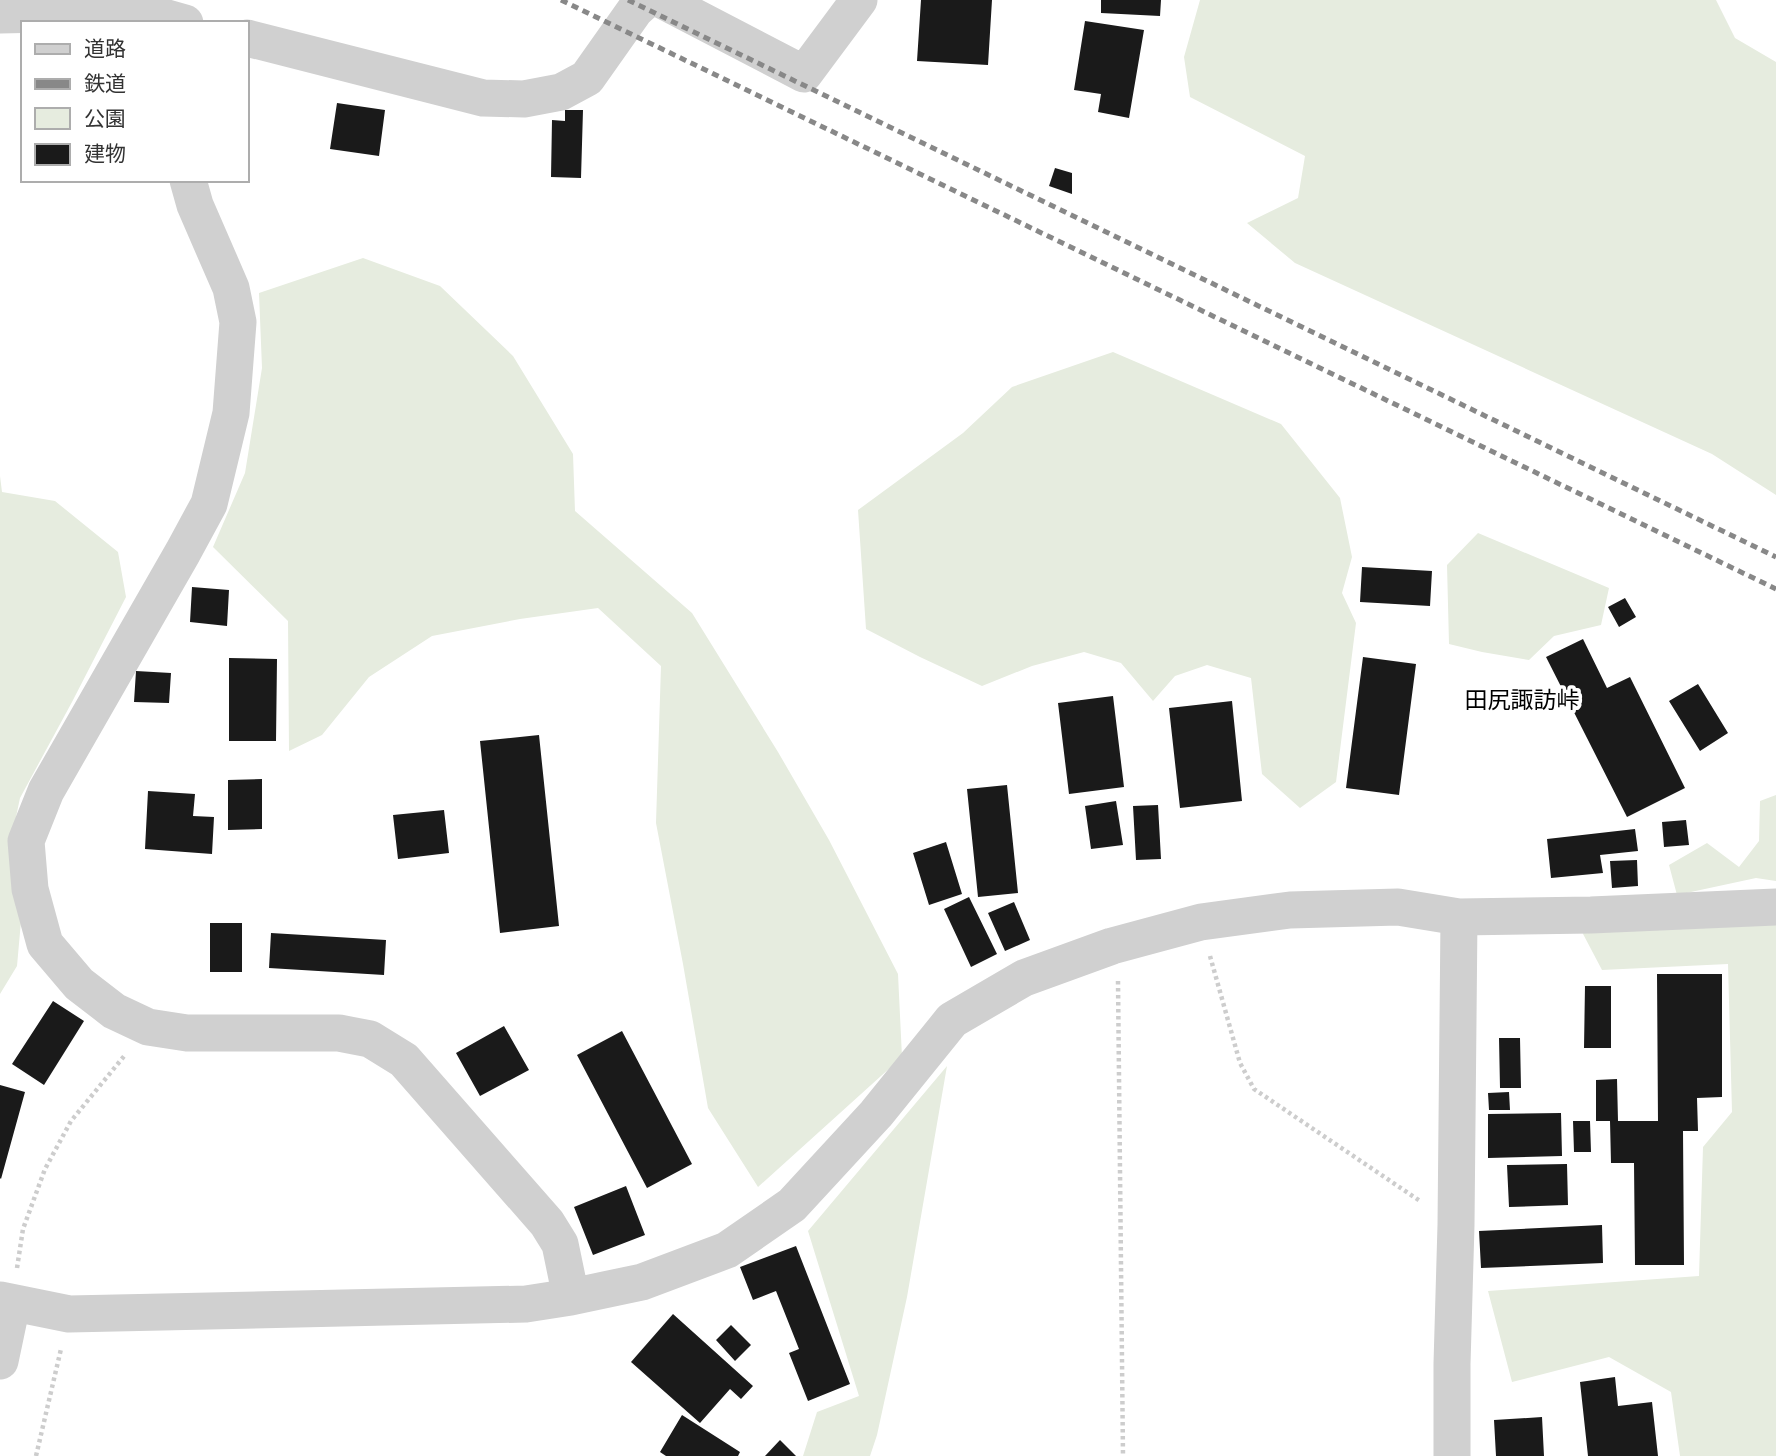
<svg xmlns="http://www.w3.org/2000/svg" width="1776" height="1456" font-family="Jost,'Noto Sans JP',sans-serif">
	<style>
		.green { fill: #e6ecdf }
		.building { fill: #1a1a1a }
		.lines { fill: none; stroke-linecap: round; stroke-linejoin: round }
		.path { stroke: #cdcdcd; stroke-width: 4.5; stroke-dasharray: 3.5 3.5; stroke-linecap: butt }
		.street { stroke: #d0d0d0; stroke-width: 37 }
		.rail { stroke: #888; stroke-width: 5; stroke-dasharray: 7 5; stroke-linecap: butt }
		.labels { text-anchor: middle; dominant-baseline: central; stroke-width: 7; stroke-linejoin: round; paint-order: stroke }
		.quarter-label { font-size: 23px; fill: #000; stroke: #fff }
	</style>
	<rect width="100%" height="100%" fill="#fff"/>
	<path class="green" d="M 1200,0 L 1716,0 L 1735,38 L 1776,62 L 1776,495 L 1712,454 L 1295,263 L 1247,223 L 1298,198 L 1305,156 L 1190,97 L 1184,57 Z
		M 363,258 L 440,286 L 513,356 L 573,454 L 575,511 L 692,613 L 778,752 L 829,840 L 898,974 L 902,1057 L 758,1187 L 708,1108 L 683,964 L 656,823 L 661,666 L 598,608 L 520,619 L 432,636 L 369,677 L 322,735 L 289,751 L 288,621 L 213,547 L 245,473 L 262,368 L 259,293 Z
		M 1113,352 L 1281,424 L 1340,498 L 1352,557 L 1342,593 L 1356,623 L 1336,782 L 1300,808 L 1262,774 L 1251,678 L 1207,665 L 1175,676 L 1153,701 L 1121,663 L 1084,652 L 1032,666 L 982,686 L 920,657 L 866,629 L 858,510 L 963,433 L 1012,387 Z
		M 0,476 L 2,492 L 55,501 L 118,552 L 126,597 L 72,702 L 20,798 L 12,836 L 22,910 L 17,966 L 0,994 Z
		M 1478,533 L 1609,588 L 1601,625 L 1554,636 L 1529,660 L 1482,652 L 1449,644 L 1447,565 Z
		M 1776,795 L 1776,881 L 1756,878 L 1677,895 L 1669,865 L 1707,843 L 1739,867 L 1759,841 L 1760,801 Z
		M 1776,921 L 1776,1456 L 1680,1456 L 1671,1392 L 1609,1357 L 1512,1382 L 1488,1291 L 1699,1276 L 1703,1147 L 1732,1112 L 1728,964 L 1602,970 L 1582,932 Z
		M 947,1066 L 907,1297 L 877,1435 L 870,1456 L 803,1456 L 817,1412 L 859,1396 L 808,1231 Z"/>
	<path class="building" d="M 921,0 L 992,0 L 988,65 L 917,61 Z
		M 1101,0 L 1161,0 L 1160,16 L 1101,13 Z
		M 1085,21 L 1144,30 L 1129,118 L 1098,112 L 1101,94 L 1074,90 Z
		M 337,103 L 385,110 L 379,156 L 330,149 Z
		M 565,110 L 583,110 L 581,178 L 551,177 L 552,120 L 565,121 Z
		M 1055,168 L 1072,173 L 1072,194 L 1049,186 Z
		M 1362,567 L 1432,571 L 1430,606 L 1360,602 Z
		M 192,587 L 229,590 L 227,626 L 190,622 Z
		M 1625,598 L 1636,617 L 1619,627 L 1608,607 Z
		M 1583,639 L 1607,688 L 1630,677 L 1685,788 L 1627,817 L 1546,657 Z
		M 1363,657 L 1416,664 L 1399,795 L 1346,788 Z
		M 229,658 L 277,659 L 276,741 L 229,741 Z
		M 136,671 L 171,673 L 169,703 L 134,702 Z
		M 1698,684 L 1728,733 L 1700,751 L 1669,701 Z
		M 1113,696 L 1124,787 L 1069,794 L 1058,703 Z
		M 1232,701 L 1242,801 L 1180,808 L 1169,708 Z
		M 539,735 L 559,926 L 500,933 L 480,741 Z
		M 262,779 L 262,829 L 228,830 L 228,780 Z
		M 1007,785 L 1018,893 L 978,897 L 967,789 Z
		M 148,791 L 195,794 L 193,816 L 214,817 L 212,854 L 145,849 Z
		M 1116,801 L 1123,845 L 1091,849 L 1085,806 Z
		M 1158,805 L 1161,859 L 1136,860 L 1133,806 Z
		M 444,810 L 449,853 L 398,859 L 393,815 Z
		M 1686,820 L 1689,845 L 1664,847 L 1662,822 Z
		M 1635,829 L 1638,851 L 1600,855 L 1603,873 L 1551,878 L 1547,839 Z
		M 946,842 L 962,894 L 929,905 L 913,853 Z
		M 1637,860 L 1638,886 L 1612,888 L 1610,861 Z
		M 969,897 L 997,954 L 971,967 L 944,909 Z
		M 1014,902 L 1030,940 L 1005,951 L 988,913 Z
		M 210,923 L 242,923 L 242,972 L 210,972 Z
		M 271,933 L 386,940 L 384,975 L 269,968 Z
		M 1657,974 L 1722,974 L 1722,1097 L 1697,1098 L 1698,1131 L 1683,1131 L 1684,1265 L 1635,1265 L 1634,1163 L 1611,1163 L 1610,1121 L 1596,1121 L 1596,1080 L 1617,1079 L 1618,1121 L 1658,1121 Z
		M 1585,986 L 1611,986 L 1611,1048 L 1584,1048 Z
		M 53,1001 L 84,1021 L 44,1085 L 12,1064 Z
		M 504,1026 L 529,1070 L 480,1096 L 456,1053 Z
		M 622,1031 L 692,1164 L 647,1188 L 577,1055 Z
		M 1499,1038 L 1520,1038 L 1521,1088 L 1500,1088 Z
		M 0,1085 L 25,1092 L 1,1179 L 0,1178 Z
		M 1509,1092 L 1510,1110 L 1489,1110 L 1488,1093 Z
		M 1561,1113 L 1562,1156 L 1488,1158 L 1488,1114 Z
		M 1573,1121 L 1590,1121 L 1591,1152 L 1574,1152 Z
		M 1567,1164 L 1568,1205 L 1509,1207 L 1507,1165 Z
		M 626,1186 L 645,1235 L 593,1255 L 574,1207 Z
		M 1602,1225 L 1603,1263 L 1481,1268 L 1479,1231 Z
		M 796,1246 L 850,1384 L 808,1401 L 789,1353 L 799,1349 L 776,1291 L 753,1300 L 740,1267 Z
		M 673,1314 L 753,1386 L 741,1399 L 730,1389 L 700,1423 L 631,1362 Z
		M 731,1325 L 751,1345 L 735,1361 L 716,1340 Z
		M 1615,1377 L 1618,1406 L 1652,1402 L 1658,1456 L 1588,1456 L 1580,1382 Z
		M 682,1415 L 740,1452 L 738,1456 L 666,1456 L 660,1452 Z
		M 1542,1417 L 1544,1456 L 1496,1456 L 1494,1420 Z
		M 780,1440 L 796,1456 L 765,1456 Z"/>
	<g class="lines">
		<path class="path" d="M 1210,956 L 1240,1063 L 1254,1089 L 1420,1201
			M 1118,981 L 1123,1456
			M 17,1268 L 23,1229 L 45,1169 L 71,1121 L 125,1055
			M 36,1456 L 61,1349"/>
		<path class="street" d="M 662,0 L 804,74 L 859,0
			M 0,15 L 45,14 L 160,16 L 185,23
			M 247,38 L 483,98 L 524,99 L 561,92 L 587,78 L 635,10 L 646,0
			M 188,180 L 195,205 L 231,288 L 238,322 L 231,413 L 209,504 L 183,552 L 46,791 L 26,841 L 30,889 L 45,944 L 79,984 L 114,1011 L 148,1027 L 187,1033 L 339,1033 L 370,1039 L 404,1060 L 547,1223 L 560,1244 L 571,1297
			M 0,1300 L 69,1314 L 526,1304 L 571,1297 L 642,1282 L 727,1250 L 792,1205 L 876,1114 L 952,1020 L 1024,978 L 1112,946 L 1201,922 L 1290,910 L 1398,907 L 1459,917 L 1591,915 L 1776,907
			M 0,1361 L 12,1304
			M 1452,1456 L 1452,1364 L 1456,1225 L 1459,917"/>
		<path class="rail" d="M 561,0 L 1776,589
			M 628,0 L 1776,557"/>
	</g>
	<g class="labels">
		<g class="quarter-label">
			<text x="1522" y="700">田尻諏訪峠</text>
		</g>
	</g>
	<rect x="21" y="21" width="228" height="161" fill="#ffffff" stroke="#adadad" stroke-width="2"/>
	<rect x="35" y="44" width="35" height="10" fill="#d0d0d0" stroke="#adadad" stroke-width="2"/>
	<text x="84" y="56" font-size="21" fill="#333333">道路</text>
	<rect x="35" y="79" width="35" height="10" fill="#888888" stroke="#adadad" stroke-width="2"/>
	<text x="84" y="91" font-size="21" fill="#333333">鉄道</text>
	<rect x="35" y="108" width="35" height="21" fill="#e6ecdf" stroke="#adadad" stroke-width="2"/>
	<text x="84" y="126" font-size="21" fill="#333333">公園</text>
	<rect x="35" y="144" width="35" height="21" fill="#1a1a1a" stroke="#adadad" stroke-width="2"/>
	<text x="84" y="161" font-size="21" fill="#333333">建物</text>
</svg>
